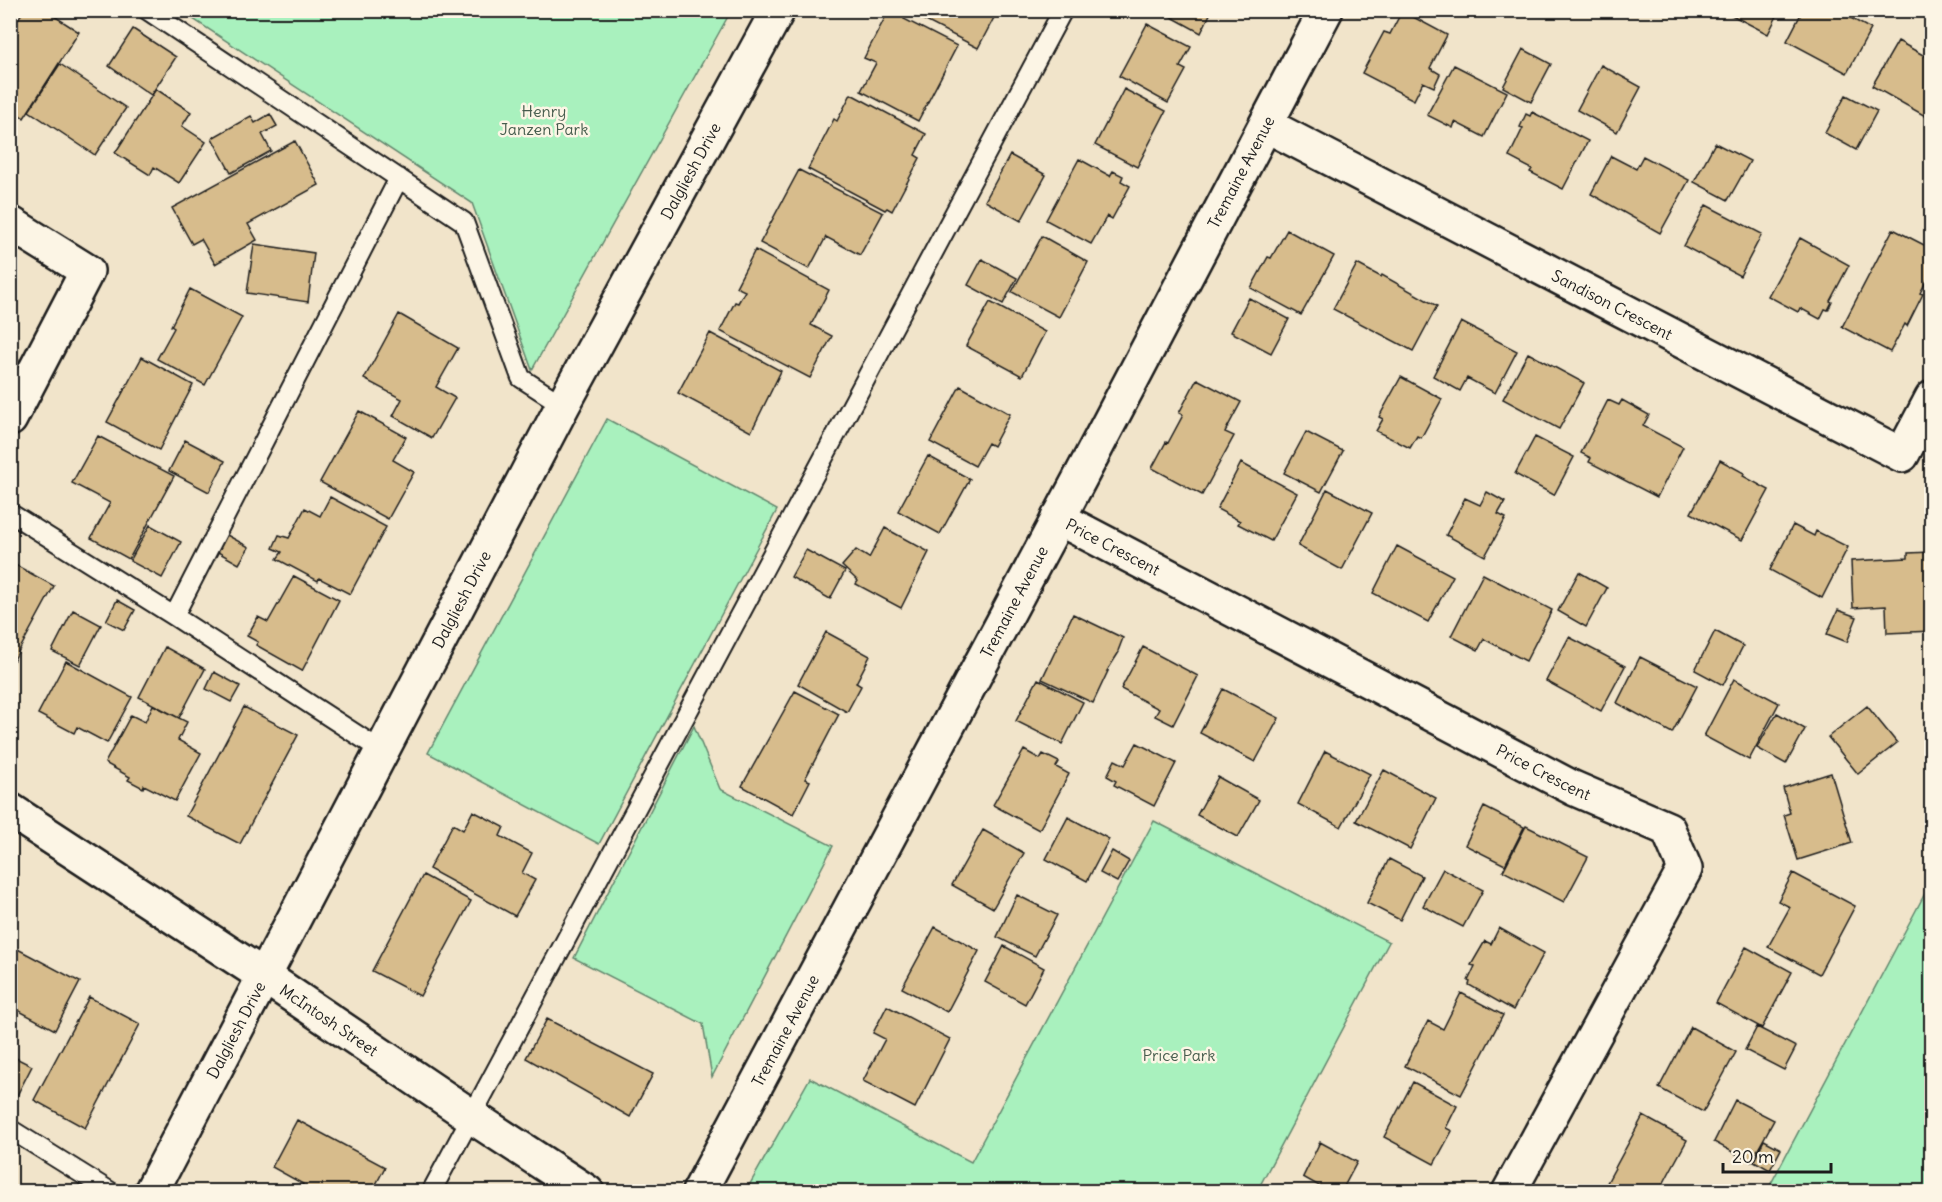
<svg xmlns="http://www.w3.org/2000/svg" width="1942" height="1202" font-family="Delius,sans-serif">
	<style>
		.green { fill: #a9f1be; stroke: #62866d; stroke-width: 1.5 }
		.building { fill: #d7bc8c; stroke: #1c1c1c; stroke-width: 1.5 }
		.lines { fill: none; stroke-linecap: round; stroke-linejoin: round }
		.service-casing { stroke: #1c1c1c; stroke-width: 22 }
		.minor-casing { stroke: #1c1c1c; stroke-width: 38 }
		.tertiary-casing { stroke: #1c1c1c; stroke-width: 38 }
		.service { stroke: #fcf5e5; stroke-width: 18 }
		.minor { stroke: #fcf5e5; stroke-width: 33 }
		.tertiary { stroke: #fcf5e5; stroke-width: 33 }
		.labels { text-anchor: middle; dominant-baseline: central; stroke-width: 5; stroke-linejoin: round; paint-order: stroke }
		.park-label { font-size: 16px; fill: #465c4d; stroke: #fcf5e5 }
		.street-label { font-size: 16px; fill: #1c1c1c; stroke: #fcf5e5 }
	</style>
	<rect width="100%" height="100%" fill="#f1e4ca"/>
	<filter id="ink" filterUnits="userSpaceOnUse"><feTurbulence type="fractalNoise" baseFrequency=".0167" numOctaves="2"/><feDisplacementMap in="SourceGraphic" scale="12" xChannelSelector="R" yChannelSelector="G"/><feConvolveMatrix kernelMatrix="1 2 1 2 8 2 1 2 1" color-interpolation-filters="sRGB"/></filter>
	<g filter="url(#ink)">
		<path class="green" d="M 181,11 L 730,10 L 731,11 L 532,370 L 472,203 Z
			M 607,419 L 777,510 L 599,844 L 428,753 Z
			M 694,726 L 720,789 L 833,846 L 712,1077 L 703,1024 L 574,958 Z
			M 1154,821 L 1389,942 L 1257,1191 L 746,1191 L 810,1078 L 971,1162 Z
			M 1931,882 L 1931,1191 L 1767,1191 Z"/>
		<path class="building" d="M 24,10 L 45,10 L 79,32 L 24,118 L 10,109 L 10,31 Z
			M 889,10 L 893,10 L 905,17 L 904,19 L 957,46 L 918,121 L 861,91 L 876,63 L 864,58 Z
			M 919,10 L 998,10 L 978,48 L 916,16 Z
			M 1159,10 L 1212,10 L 1201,33 Z
			M 1722,10 L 1780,10 L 1768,34 Z
			M 1803,10 L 1836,10 L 1871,29 L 1847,73 L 1787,41 Z
			M 1402,11 L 1447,35 L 1430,68 L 1440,74 L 1434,87 L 1423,82 L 1414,100 L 1362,73 L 1384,32 L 1390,34 Z
			M 1147,24 L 1191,47 L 1180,67 L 1186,70 L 1168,103 L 1119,76 Z
			M 133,29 L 176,57 L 151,95 L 109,66 Z
			M 1898,41 L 1932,60 L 1932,108 L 1927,117 L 1872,86 Z
			M 1523,49 L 1551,64 L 1531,102 L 1503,87 Z
			M 60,64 L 126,108 L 95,155 L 29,111 Z
			M 1454,65 L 1507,92 L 1484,137 L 1455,122 L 1453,128 L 1427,115 Z
			M 1601,65 L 1641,87 L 1617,132 L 1577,110 Z
			M 156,89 L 191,112 L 182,126 L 206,142 L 179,183 L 154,167 L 150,175 L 115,153 Z
			M 1124,89 L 1166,111 L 1137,167 L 1095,145 Z
			M 851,94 L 926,134 L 915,155 L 920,158 L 892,211 L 887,208 L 885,210 L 808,169 L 834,119 L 837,121 Z
			M 1846,95 L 1877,111 L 1856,150 L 1825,133 Z
			M 1532,112 L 1588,141 L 1563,189 L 1530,172 L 1532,169 L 1509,157 L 1523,128 L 1520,127 L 1526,114 L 1530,116 Z
			M 270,114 L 277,126 L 262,134 L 271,151 L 231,173 L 212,138 L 251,116 L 255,123 Z
			M 295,141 L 319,185 L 248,224 L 257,240 L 215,264 L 201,239 L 192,244 L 172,208 Z
			M 1715,143 L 1750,161 L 1728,200 L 1694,182 Z
			M 1010,155 L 1046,175 L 1021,221 L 985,201 Z
			M 1611,156 L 1636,169 L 1643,156 L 1689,180 L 1660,233 L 1591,194 Z
			M 1079,159 L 1110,176 L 1113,171 L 1123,176 L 1121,181 L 1130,186 L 1112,219 L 1107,216 L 1091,244 L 1046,220 Z
			M 799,170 L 883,213 L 860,255 L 826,237 L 809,269 L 760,243 Z
			M 1706,205 L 1762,234 L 1740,276 L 1684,246 Z
			M 1893,229 L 1932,249 L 1932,271 L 1920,293 L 1923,294 L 1907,326 L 1905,324 L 1890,352 L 1842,327 Z
			M 1287,230 L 1334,256 L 1301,315 L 1251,288 L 1268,257 L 1271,258 Z
			M 1042,236 L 1088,262 L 1059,317 L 1012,292 Z
			M 1800,238 L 1849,265 L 1830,301 L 1832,302 L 1828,310 L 1825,309 L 1820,319 L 1800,308 L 1798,312 L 1768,296 Z
			M 254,244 L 314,253 L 308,302 L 247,293 Z
			M 755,250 L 829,290 L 811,325 L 832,336 L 810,378 L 720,331 L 735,302 L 738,303 L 745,291 L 736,287 Z
			M 982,259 L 1017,278 L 1003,304 L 968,285 Z
			M 1357,264 L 1381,277 L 1382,275 L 1437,306 L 1413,351 L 1333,309 Z
			M 190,289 L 242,317 L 205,385 L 157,359 L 174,328 L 171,326 Z
			M 1249,298 L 1289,319 L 1271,353 L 1231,332 Z
			M 990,302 L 1045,332 L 1022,376 L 966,346 Z
			M 399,314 L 458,348 L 436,387 L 455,398 L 432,438 L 393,416 L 402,399 L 364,379 Z
			M 1461,322 L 1517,351 L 1495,393 L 1467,378 L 1460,391 L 1433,376 Z
			M 710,333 L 781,371 L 751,432 L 678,393 Z
			M 1528,353 L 1584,383 L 1559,429 L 1503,399 Z
			M 142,357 L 193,385 L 159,450 L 107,422 Z
			M 1401,377 L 1442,399 L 1421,438 L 1417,436 L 1410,448 L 1376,431 L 1383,419 L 1379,417 Z
			M 1197,379 L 1241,402 L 1225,432 L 1234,436 L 1202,495 L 1152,468 L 1166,442 L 1168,443 L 1183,415 L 1179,413 Z
			M 960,386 L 1010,414 L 993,446 L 988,443 L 975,466 L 930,442 Z
			M 1608,400 L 1619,405 L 1622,400 L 1649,415 L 1643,426 L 1683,447 L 1657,497 L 1589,462 L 1591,458 L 1581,453 Z
			M 359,411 L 406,437 L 393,460 L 414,472 L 388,519 L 320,482 Z
			M 1306,432 L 1343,451 L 1321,492 L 1284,473 Z
			M 98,436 L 174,476 L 129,559 L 91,538 L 110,503 L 72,483 Z
			M 1535,437 L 1574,457 L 1554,495 L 1515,474 Z
			M 185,440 L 225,461 L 209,492 L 169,471 Z
			M 928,456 L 970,479 L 940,534 L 898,511 Z
			M 1720,460 L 1744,473 L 1743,476 L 1769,490 L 1742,540 L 1691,513 Z
			M 1241,463 L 1297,493 L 1271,541 L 1238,524 L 1240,521 L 1217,509 Z
			M 1327,489 L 1372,513 L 1342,570 L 1298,546 Z
			M 1487,492 L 1505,502 L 1498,514 L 1506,518 L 1485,556 L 1446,535 L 1465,498 L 1480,505 Z
			M 330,497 L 386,527 L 350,594 L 319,578 L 318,581 L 277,559 L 282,552 L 273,548 L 279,535 L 289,538 L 305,508 L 320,516 Z
			M 150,525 L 181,542 L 162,578 L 130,561 Z
			M 1793,525 L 1814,536 L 1816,531 L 1848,547 L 1822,598 L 1770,570 Z
			M 885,528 L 929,552 L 901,608 L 856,584 L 858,581 L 842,566 L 856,550 L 869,558 Z
			M 225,534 L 249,547 L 239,564 L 216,551 Z
			M 1397,546 L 1453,576 L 1428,622 L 1373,593 Z
			M 806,550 L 845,571 L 830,599 L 791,577 Z
			M 1932,552 L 1932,631 L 1887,633 L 1886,606 L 1853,608 L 1851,561 L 1908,558 L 1908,553 Z
			M 10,562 L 54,586 L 10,667 Z
			M 1579,572 L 1607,588 L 1586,627 L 1558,611 Z
			M 1483,574 L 1552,610 L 1526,661 L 1484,639 L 1478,650 L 1451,636 Z
			M 294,576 L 339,600 L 302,671 L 256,645 L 258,642 L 247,636 L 258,617 L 268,622 Z
			M 117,600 L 135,610 L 124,630 L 106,621 Z
			M 73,610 L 101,625 L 80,665 L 52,651 Z
			M 1838,610 L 1857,617 L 1847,642 L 1827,634 Z
			M 1073,614 L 1123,638 L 1118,651 L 1119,652 L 1107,671 L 1108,671 L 1093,703 L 1042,679 Z
			M 1715,631 L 1743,646 L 1723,685 L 1695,670 Z
			M 826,632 L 870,656 L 856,683 L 861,686 L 847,712 L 798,684 Z
			M 1569,637 L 1625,666 L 1601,711 L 1546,681 Z
			M 165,647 L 205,669 L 179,718 L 139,697 Z
			M 1143,647 L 1198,676 L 1173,725 L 1155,716 L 1159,709 L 1121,689 Z
			M 1640,657 L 1697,686 L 1672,733 L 1617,703 Z
			M 66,661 L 132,697 L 107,743 L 77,727 L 74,733 L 38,714 Z
			M 214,672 L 240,686 L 231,702 L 206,689 Z
			M 1038,679 L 1083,702 L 1062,744 L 1016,721 Z
			M 1734,679 L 1779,703 L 1749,760 L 1704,736 Z
			M 1223,689 L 1279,718 L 1255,762 L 1200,733 Z
			M 795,691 L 839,714 L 805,779 L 810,781 L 793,814 L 742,786 Z
			M 153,705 L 187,722 L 178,740 L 201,753 L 175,801 L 144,785 L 143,788 L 128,780 L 130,777 L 105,763 L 131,715 L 145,722 Z
			M 1867,706 L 1897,743 L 1858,774 L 1828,737 Z
			M 244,707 L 298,735 L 240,844 L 186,816 Z
			M 1777,713 L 1805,729 L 1786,764 L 1757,748 Z
			M 1137,743 L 1176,763 L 1154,806 L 1114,785 L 1116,781 L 1107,776 L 1115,760 L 1125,765 Z
			M 1024,750 L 1040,759 L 1043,754 L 1059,762 L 1056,767 L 1069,774 L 1039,830 L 993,805 Z
			M 1325,751 L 1370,774 L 1341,827 L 1298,804 Z
			M 1384,770 L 1436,798 L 1410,849 L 1356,821 Z
			M 1831,773 L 1852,843 L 1798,860 L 1784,815 L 1790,813 L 1783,788 Z
			M 1218,777 L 1259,800 L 1238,837 L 1197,815 Z
			M 1484,807 L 1524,827 L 1505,865 L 1465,845 Z
			M 473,811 L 504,827 L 500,836 L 532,853 L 522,873 L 535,880 L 515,916 L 429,869 L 453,824 L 463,830 Z
			M 1068,817 L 1109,839 L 1087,881 L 1046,859 Z
			M 1526,826 L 1588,857 L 1564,902 L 1503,871 Z
			M 983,830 L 1024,853 L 993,908 L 952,885 Z
			M 1112,851 L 1129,861 L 1117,882 L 1100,873 Z
			M 1389,859 L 1422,876 L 1400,920 L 1367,903 Z
			M 1443,869 L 1483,890 L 1463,927 L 1423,906 Z
			M 1793,873 L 1855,906 L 1819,974 L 1768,947 L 1790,907 L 1778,901 Z
			M 423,875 L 471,901 L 420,996 L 372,971 Z
			M 1017,895 L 1057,915 L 1035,956 L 997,937 Z
			M 935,927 L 979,951 L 947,1012 L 902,988 Z
			M 1499,928 L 1544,953 L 1513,1010 L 1469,985 L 1470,982 L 1468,981 L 1475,966 L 1471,965 L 1485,941 L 1491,944 Z
			M 10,945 L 80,982 L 55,1030 L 10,1006 Z
			M 1004,946 L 1044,968 L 1025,1004 L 985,982 Z
			M 1746,947 L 1792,972 L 1762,1028 L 1716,1003 Z
			M 1461,993 L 1503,1015 L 1461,1095 L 1405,1066 L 1428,1021 L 1443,1029 Z
			M 89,997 L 140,1024 L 85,1128 L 34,1100 Z
			M 887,1006 L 950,1039 L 915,1108 L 863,1081 L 885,1039 L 873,1033 Z
			M 547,1019 L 653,1074 L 630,1117 L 526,1058 Z
			M 1691,1027 L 1736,1052 L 1703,1112 L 1659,1088 Z
			M 1757,1027 L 1796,1047 L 1784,1070 L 1745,1050 Z
			M 10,1055 L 32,1066 L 12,1105 L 10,1104 Z
			M 1413,1082 L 1457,1106 L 1446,1128 L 1452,1131 L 1434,1164 L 1384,1137 Z
			M 1735,1100 L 1774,1120 L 1751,1162 L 1714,1142 Z
			M 1643,1116 L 1687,1140 L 1669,1173 L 1659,1192 L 1602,1192 Z
			M 297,1120 L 385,1167 L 372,1192 L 299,1192 L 303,1184 L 272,1167 Z
			M 1764,1140 L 1781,1149 L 1770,1170 L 1754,1161 Z
			M 1320,1142 L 1357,1162 L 1341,1192 L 1330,1192 L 1303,1177 Z"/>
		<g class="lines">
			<defs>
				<path id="service" d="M 147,10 L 464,222 L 521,378 L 563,405
					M 10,513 L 174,616 L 382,751
					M 174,616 L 399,178
					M 10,1129 L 111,1192
					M 431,1192 L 1063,10"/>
				<g id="minor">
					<path id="s1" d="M 1266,125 L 1902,455 L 1932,398"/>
					<path d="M 10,223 L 87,271 L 10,419"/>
					<path id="s2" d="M 1058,518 L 1573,788 L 1668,829 L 1685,869 L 1509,1192"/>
					<path id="s3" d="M 699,1192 L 1079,480 L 1326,10"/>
				</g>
				<g id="tertiary">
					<path id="s4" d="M 10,810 L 264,976 L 471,1116 L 587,1192"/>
					<path id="s5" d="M 151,1192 L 563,405 L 778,10"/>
				</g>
			</defs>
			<use href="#service" class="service-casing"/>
			<use href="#minor" class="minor-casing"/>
			<use href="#tertiary" class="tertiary-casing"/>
			<use href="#service" class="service"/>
			<use href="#minor" class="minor"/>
			<use href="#tertiary" class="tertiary"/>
		</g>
	</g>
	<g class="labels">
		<g class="park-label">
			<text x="544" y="111">Henry<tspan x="544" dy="18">Janzen Park</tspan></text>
			<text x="1179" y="1055">Price Park</text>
		</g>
		<g class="street-label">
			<text stroke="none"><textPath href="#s5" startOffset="1155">Dalgliesh Drive</textPath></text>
			<text stroke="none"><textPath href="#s3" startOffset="1155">Tremaine Avenue</textPath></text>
			<text stroke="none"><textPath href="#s1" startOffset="390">Sandison Crescent</textPath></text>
			<text stroke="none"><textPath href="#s2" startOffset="62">Price Crescent</textPath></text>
			<text stroke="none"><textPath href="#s5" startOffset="669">Dalgliesh Drive</textPath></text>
			<text stroke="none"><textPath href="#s3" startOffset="669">Tremaine Avenue</textPath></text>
			<text stroke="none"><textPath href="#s2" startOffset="548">Price Crescent</textPath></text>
			<text stroke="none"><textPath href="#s4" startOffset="382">McIntosh Street</textPath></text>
			<text stroke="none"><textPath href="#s5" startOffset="183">Dalgliesh Drive</textPath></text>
			<text stroke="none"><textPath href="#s3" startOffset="183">Tremaine Avenue</textPath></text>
		</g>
	</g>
	<rect width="1942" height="1202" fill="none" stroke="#fcf5e5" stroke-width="36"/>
	<rect x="18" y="18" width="1906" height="1166" fill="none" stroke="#1c1c1c" stroke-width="2" filter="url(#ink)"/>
	<path d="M1723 1163v9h108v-9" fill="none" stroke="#1c1c1c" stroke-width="3"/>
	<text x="1732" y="1163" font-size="18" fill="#1c1c1c" stroke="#fcf5e5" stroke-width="4.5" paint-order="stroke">20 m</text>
</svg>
